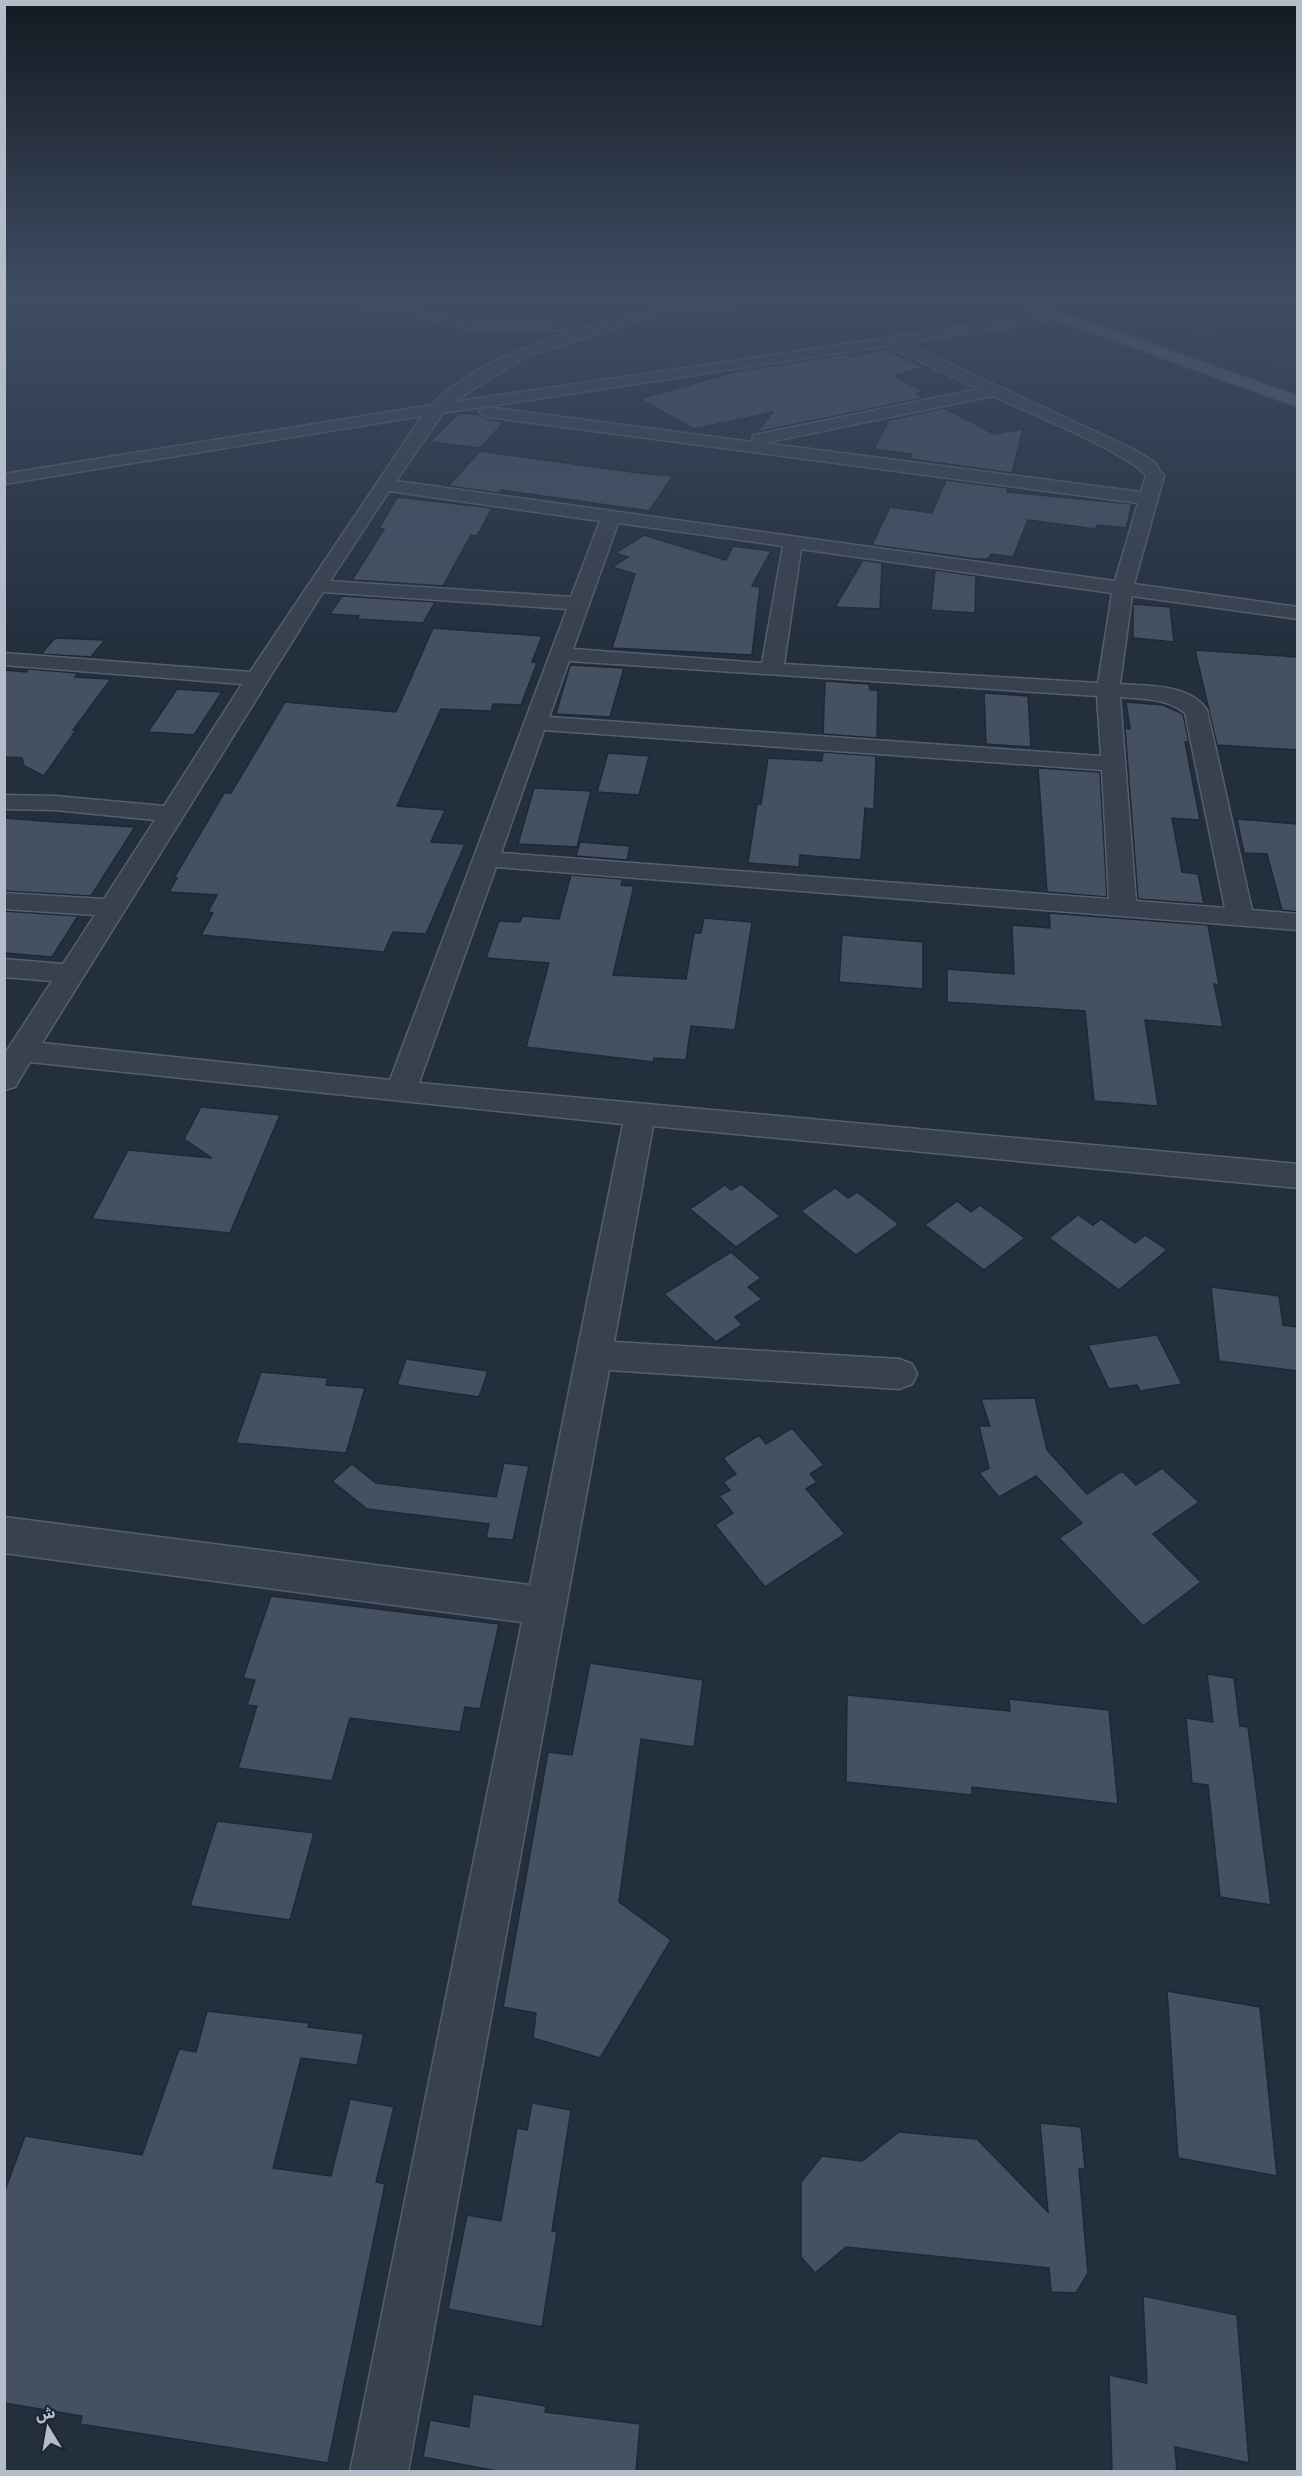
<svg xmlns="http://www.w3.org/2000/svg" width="1302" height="2476" font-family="Rubik,'Noto Sans Arabic',sans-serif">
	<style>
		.building { fill: #455162; stroke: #1f2835; stroke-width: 1.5 }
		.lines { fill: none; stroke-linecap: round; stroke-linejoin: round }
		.minor-casing { stroke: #565f6c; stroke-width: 3 }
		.primary-casing { stroke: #414a57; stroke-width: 3 }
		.path { stroke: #44595c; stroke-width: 1.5; stroke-dasharray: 2 2; stroke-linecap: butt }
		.minor { fill: #38414e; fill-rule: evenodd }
		.primary { fill: #56606e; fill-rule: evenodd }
	</style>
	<rect width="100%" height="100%" fill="#242f3e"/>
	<path class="building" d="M 883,349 L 925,367 L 894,376 L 924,392 L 916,394 L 924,398 L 757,432 L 773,412 L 694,429 L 640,399 L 737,371 L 846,354 L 850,357 Z
		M 944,408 L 994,434 L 1023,429 L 1012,473 L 910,459 L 912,454 L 874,449 L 889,420 Z
		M 459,413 L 480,415 L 487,419 L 504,422 L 480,448 L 430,442 Z
		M 480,451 L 639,473 L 673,476 L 649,511 L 501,490 L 500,493 L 448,486 Z
		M 946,480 L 1008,488 L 1007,492 L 1132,504 L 1126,528 L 1097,525 L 1096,529 L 1028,520 L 1013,557 L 991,554 L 988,559 L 976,559 L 872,545 L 890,507 L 932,513 Z
		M 397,497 L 492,508 L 477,536 L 471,535 L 443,586 L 352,580 L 384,529 L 379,529 Z
		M 644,535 L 726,560 L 733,546 L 771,551 L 752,586 L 760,587 L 752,655 L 612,648 L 635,574 L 612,567 L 628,557 L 615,553 Z
		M 863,560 L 882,563 L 880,609 L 835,607 Z
		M 935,570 L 976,576 L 975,613 L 931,610 Z
		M 342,596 L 435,602 L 423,623 L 357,619 L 359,616 L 330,614 Z
		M 1133,604 L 1170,607 L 1174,642 L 1133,638 Z
		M 433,628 L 542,636 L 532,662 L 537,663 L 521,705 L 493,704 L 491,711 L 441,709 L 397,806 L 445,810 L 431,842 L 465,844 L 426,934 L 393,932 L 384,952 L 201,935 L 213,913 L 208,912 L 217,895 L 169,892 L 177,878 L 174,878 L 224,793 L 231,793 L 285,702 L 396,712 Z
		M 55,638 L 105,640 L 91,657 L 41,654 Z
		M 1195,650 L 1298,657 L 1298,750 L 1217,745 Z
		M 570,665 L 624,668 L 610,717 L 556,714 Z
		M 28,669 L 78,673 L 75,677 L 111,679 L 73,730 L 76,730 L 44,776 L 24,766 L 22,758 L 4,757 L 4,670 L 26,672 Z
		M 825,681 L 869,684 L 870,690 L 878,690 L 877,738 L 823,734 Z
		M 177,689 L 222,692 L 194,735 L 148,732 Z
		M 984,693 L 1028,696 L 1031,747 L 986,744 Z
		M 1126,702 L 1163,705 L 1183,714 L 1189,742 L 1185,742 L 1200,820 L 1172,818 L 1182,872 L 1198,874 L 1204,904 L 1138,899 L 1125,728 L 1130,729 Z
		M 823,752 L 876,756 L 874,809 L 865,808 L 861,860 L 800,855 L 799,867 L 748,863 L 757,804 L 761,804 L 768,758 L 822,761 Z
		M 608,753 L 649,756 L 639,795 L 597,792 Z
		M 1038,768 L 1100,772 L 1107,897 L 1047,892 Z
		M 534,788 L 591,791 L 577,847 L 518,844 Z
		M 4,818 L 56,822 L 135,827 L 91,896 L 4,891 Z
		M 1237,819 L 1298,824 L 1298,912 L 1282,910 L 1267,854 L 1244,853 Z
		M 580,842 L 630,846 L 627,860 L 576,856 Z
		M 571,875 L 623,879 L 621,885 L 634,886 L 613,975 L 686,979 L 694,933 L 701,933 L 704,918 L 752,922 L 735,1030 L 691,1026 L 686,1060 L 654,1058 L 653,1062 L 526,1047 L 549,963 L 486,958 L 499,921 L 520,922 L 522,916 L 559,919 Z
		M 4,911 L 78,916 L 52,957 L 4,953 Z
		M 1049,913 L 1208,925 L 1219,985 L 1214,984 L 1223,1027 L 1145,1020 L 1158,1106 L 1094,1101 L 1085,1011 L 947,1002 L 947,969 L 1014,974 L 1012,925 L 1050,928 Z
		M 842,935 L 923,942 L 923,989 L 839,982 Z
		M 201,1107 L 280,1115 L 230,1233 L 92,1219 L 128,1150 L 212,1158 L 184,1139 Z
		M 741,1184 L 780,1216 L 736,1247 L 690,1209 L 725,1185 L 731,1190 Z
		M 835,1188 L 848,1198 L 857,1192 L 899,1224 L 856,1255 L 801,1211 Z
		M 957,1201 L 971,1212 L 980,1205 L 1025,1238 L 984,1270 L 925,1225 Z
		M 1078,1215 L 1093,1225 L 1101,1219 L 1135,1243 L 1145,1235 L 1167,1250 L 1119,1290 L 1049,1238 Z
		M 731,1252 L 761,1278 L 748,1287 L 762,1299 L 735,1317 L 742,1325 L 716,1342 L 664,1294 Z
		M 1211,1287 L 1279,1296 L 1283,1325 L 1298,1327 L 1298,1371 L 1219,1361 Z
		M 1157,1335 L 1182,1384 L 1140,1391 L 1137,1385 L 1109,1389 L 1088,1345 Z
		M 406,1359 L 488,1371 L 479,1397 L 397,1385 Z
		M 261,1372 L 328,1378 L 326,1385 L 365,1388 L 346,1453 L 236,1443 Z
		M 1035,1398 L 1047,1450 L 1087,1494 L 1122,1471 L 1136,1485 L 1162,1468 L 1199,1502 L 1153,1534 L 1201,1582 L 1143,1626 L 1059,1538 L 1082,1523 L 1036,1476 L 999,1497 L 979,1473 L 989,1468 L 979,1426 L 990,1426 L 981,1399 Z
		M 792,1428 L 824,1465 L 810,1474 L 817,1482 L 806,1489 L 845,1534 L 765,1587 L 715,1525 L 733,1513 L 719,1496 L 730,1490 L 723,1482 L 736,1474 L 723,1458 L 759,1435 L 766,1444 Z
		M 504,1463 L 529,1466 L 513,1540 L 486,1538 L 489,1524 L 367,1509 L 332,1481 L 352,1464 L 376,1483 L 496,1497 Z
		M 271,1596 L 499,1624 L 480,1709 L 465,1707 L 460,1732 L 350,1718 L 332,1781 L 238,1768 L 257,1706 L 247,1705 L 255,1680 L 243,1678 Z
		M 590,1663 L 703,1680 L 694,1747 L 641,1739 L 619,1902 L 671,1940 L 600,2058 L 533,2038 L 536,2013 L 503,2007 L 548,1752 L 572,1755 Z
		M 1207,1674 L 1234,1678 L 1240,1726 L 1248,1727 L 1271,1905 L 1220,1897 L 1208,1785 L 1192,1783 L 1186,1718 L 1213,1722 Z
		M 847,1695 L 1010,1711 L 1009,1699 L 1109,1710 L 1118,1804 L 972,1787 L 972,1795 L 846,1782 Z
		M 217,1821 L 314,1833 L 290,1920 L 190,1906 Z
		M 1167,1991 L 1260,2007 L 1277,2176 L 1178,2158 Z
		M 207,2011 L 309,2023 L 308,2027 L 364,2034 L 357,2065 L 301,2058 L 273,2168 L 331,2176 L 350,2099 L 394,2107 L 376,2182 L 385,2184 L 328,2463 L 80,2424 L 82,2416 L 4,2403 L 4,2193 L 25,2136 L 142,2155 L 179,2049 L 196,2052 Z
		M 532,2103 L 571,2110 L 552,2231 L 557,2232 L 542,2327 L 448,2309 L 467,2215 L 501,2221 L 517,2128 L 527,2130 Z
		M 1040,2123 L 1081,2127 L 1085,2169 L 1079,2169 L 1088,2273 L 1076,2293 L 1051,2292 L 1049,2268 L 846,2247 L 815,2273 L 801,2257 L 801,2182 L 822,2156 L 862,2161 L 899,2132 L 977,2139 L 1048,2212 Z
		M 1143,2296 L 1237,2315 L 1249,2463 L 1175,2447 L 1177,2472 L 1112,2472 L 1109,2375 L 1147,2383 Z
		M 473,2394 L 546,2406 L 545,2412 L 640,2424 L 636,2472 L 502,2472 L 423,2457 L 430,2420 L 469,2427 Z"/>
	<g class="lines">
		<defs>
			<path id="minor" d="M 12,297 L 33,297 L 4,309 L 4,300 Z
				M 302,297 L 343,297 L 401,305 L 472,321 L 577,323 L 582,324 L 583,329 L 656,307 L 761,297 L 816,297 L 809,301 L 658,315 L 527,356 L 453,402 L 1058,313 L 1060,316 L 1053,320 L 905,343 L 1133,449 L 1154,462 L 1164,476 L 1134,584 L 1298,607 L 1298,619 L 1132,596 L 1120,684 C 1148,686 1190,684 1207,710 L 1252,910 L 1298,914 L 1298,930 L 496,867 L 419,1083 L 1298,1164 L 1298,1188 L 653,1126 L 614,1342 L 899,1359 L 912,1364 L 917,1374 L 912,1384 L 899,1389 L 609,1370 L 408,2472 L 350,2472 L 522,1622 L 4,1553 L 4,1517 L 530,1585 L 623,1124 L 30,1062 L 15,1087 L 4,1090 L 4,1055 L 52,981 L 4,977 L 4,959 L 63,964 L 95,915 L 4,909 L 4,893 L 104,899 L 155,820 L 55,810 L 4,809 L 4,795 L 55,796 L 164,806 L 242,684 L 4,665 L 4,653 L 250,672 L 422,416 L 4,484 L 4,474 L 432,405 C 465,368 529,346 575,331 L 472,329 L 401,313 L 309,301 ZM 886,346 L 979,389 L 759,434 L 753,435 L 752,442 L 487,407 L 479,412 L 487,417 L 1138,503 L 1115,581 L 396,481 L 443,413 ZM 993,396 C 1023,410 1131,454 1146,476 L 1141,492 L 764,443 ZM 389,491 L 600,521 L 571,597 L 330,581 ZM 618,523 L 783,546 L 762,663 L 573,649 ZM 801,549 L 1112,593 L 1098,683 L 784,664 ZM 323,592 L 567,609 L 390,1080 L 42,1043 ZM 569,661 L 1097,696 L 1101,756 L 549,717 ZM 1120,697 C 1143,699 1166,698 1185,713 L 1225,908 L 1136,901 ZM 544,730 L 1102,770 L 1109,899 L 501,853 Z"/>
			<path id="primary" d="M 995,297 L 1016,297 L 1298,396 L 1298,407 Z"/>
		</defs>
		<use href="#minor" class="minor-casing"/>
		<use href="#primary" class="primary-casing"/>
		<path class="path" d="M 1127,297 L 1201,331 L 1298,368"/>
		<use href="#minor" class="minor"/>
		<use href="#primary" class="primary"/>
	</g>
	<linearGradient id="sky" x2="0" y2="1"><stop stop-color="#141a22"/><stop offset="0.46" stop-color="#3f4d63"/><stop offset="1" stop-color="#3f4d63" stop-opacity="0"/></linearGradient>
	<rect width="1302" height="644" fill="url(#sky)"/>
	<rect width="1302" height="2476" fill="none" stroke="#b4bcc9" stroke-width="12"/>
	<g transform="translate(48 2428) rotate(349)" stroke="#1d2633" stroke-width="4.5" paint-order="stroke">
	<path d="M0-4.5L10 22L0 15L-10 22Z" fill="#b4bcc9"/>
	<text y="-9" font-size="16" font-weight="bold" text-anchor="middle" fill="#b4bcc9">ش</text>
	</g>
</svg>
